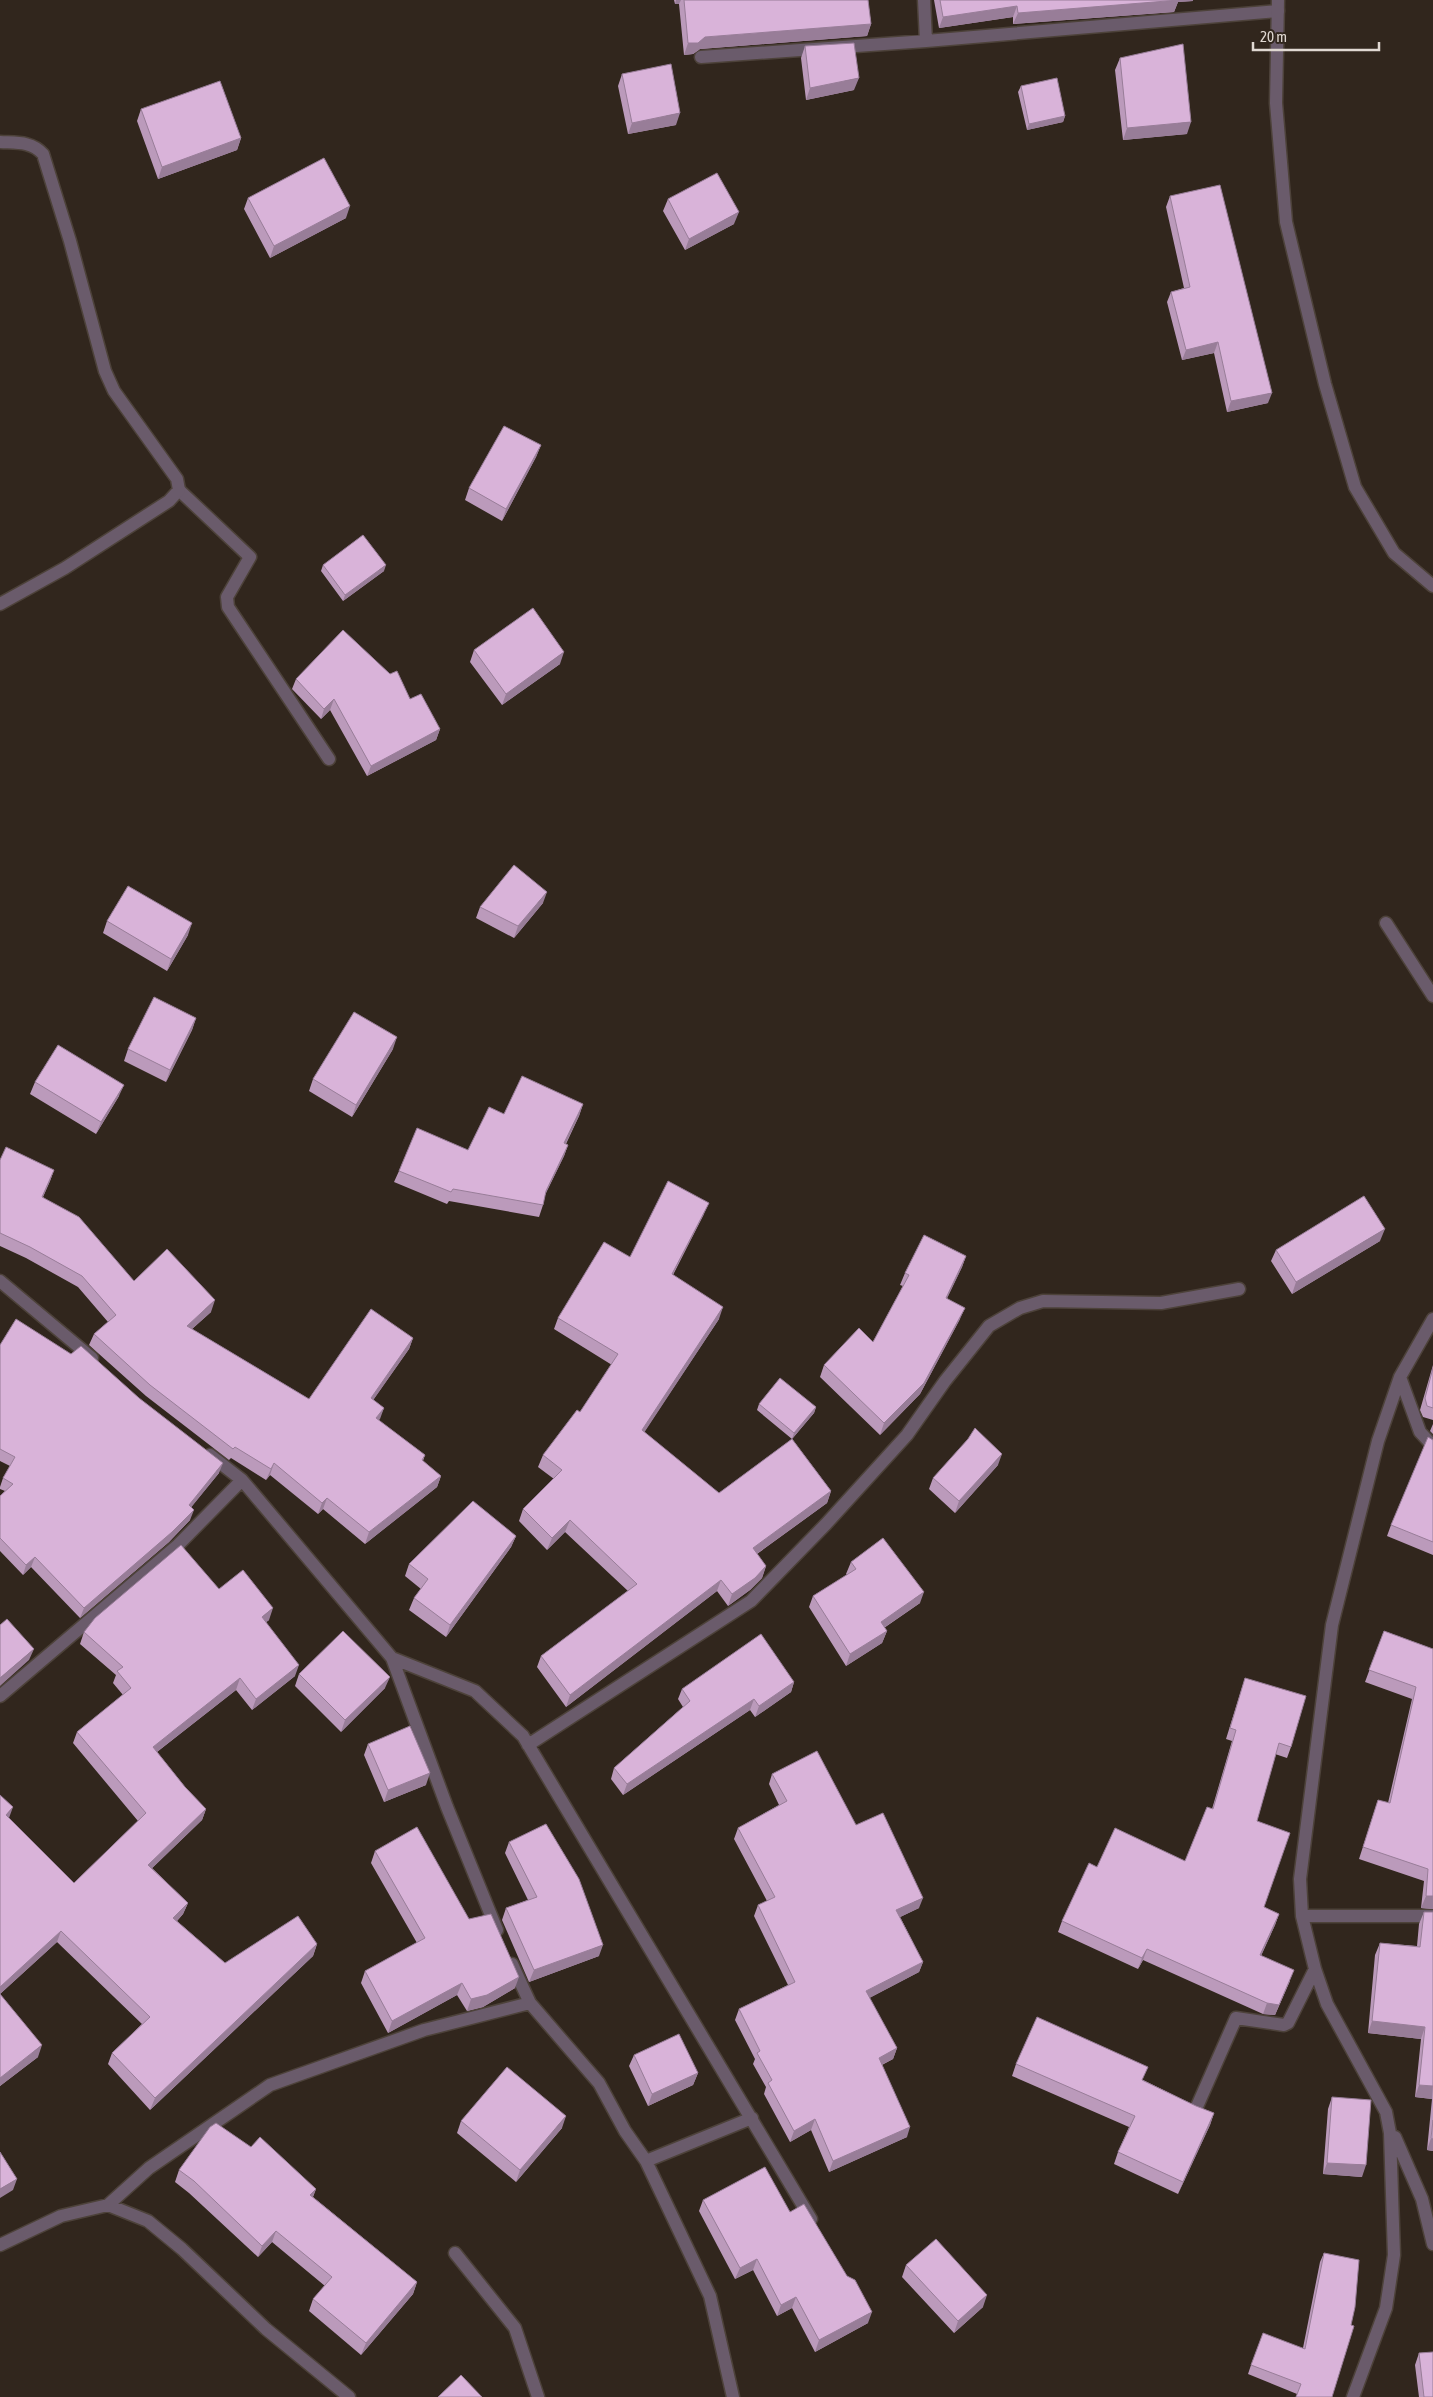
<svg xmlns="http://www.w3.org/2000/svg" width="1433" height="2397" font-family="'Asap Condensed',sans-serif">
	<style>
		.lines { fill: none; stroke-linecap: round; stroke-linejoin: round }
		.service-casing { stroke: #4d423a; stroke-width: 15 }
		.minor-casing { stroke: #4d423a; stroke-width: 15 }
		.tertiary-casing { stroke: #4d423a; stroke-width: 15 }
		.service { stroke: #6a5b6b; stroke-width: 12 }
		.minor { stroke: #6a5b6b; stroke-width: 12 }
		.tertiary { stroke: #6a5b6b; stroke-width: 12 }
		.wall { fill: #bb9abb }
		.shaded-wall { fill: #987d98 }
		.building { fill: #d9b3d9; stroke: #987d98 }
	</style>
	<rect width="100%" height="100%" fill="#31261d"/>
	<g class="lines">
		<defs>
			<path id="service" d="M 179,490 L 250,557 L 227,597 L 228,607 L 329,759
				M 1386,923 L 1433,996"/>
			<path id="minor" d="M 924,0 L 926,41
				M 701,57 L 926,41 L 1278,11
				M 0,142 C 16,143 31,141 43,154 L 70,241 L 105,371 L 114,391 L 177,479 L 179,490 L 169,501 L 65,568 L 0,604
				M 0,1281 L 92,1358
				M 1400,1377 L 1420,1432 L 1433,1446
				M 210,1455 L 242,1480 L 392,1658 L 447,1807 L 497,1930
				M 392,1658 L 475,1691 L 523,1736 L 811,2219
				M 0,1696 L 178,1545 L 242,1480
				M 528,1745 L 751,1601 L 826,1524 L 907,1435 L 945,1381 L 989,1326 L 1020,1308 L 1043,1301 L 1161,1303 L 1239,1289
				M 1302,1916 L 1433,1916
				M 512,1964 L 530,2003 L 599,2083 L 625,2131 L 646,2161 L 710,2296 L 733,2397
				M 1195,2111 L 1236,2018 L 1284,2025 L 1288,2023 L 1315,1969
				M 1395,2137 L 1422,2199 L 1433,2244
				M 646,2161 L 752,2118
				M 108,2205 L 149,2168 L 270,2085 L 424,2030 L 530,2003
				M 0,2245 L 61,2216 L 108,2205 L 148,2221 L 182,2249 L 266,2329 L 349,2397
				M 455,2253 L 515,2328 L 538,2397
				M 1353,2397 L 1386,2308 L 1394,2255 L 1390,2133 L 1386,2112 L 1327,2004 L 1315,1969 L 1302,1916 L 1300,1879 L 1332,1625 L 1378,1441 L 1400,1377 L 1433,1319"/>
			<path id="tertiary" d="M 1278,0 L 1276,103 L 1286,222 L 1325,384 L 1355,487 L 1394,553 L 1433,586"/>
		</defs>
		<use href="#service" class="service-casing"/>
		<use href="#minor" class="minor-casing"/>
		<use href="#tertiary" class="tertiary-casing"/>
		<use href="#service" class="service"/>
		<use href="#minor" class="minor"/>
		<use href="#tertiary" class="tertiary"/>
	</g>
	<path class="wall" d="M 674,0 L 868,0 L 871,24 L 867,36 L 700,49 L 693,54 L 684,55 L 679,4 L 675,4 Z
		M 934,0 L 1193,0 L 1193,1 L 1178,2 L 1174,12 L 1013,24 L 1013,17 L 939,28 Z
		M 805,46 L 854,90 L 806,100 L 801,58 Z
		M 1120,58 L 1187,134 L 1123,140 L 1115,70 Z
		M 622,74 L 676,125 L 628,134 L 618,86 Z
		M 1021,86 L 1065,116 L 1063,122 L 1027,130 L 1018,92 Z
		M 141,109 L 241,138 L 237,150 L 158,179 L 137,121 Z
		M 1170,196 L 1268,403 L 1227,412 L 1214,353 L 1182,360 L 1167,302 L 1171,292 L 1184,288 L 1166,207 Z
		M 248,198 L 346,218 L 270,258 L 244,209 Z
		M 668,199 L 734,224 L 685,250 L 663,211 Z
		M 541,445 L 536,457 L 502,521 L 465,500 L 469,488 Z
		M 323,565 L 384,571 L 343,601 L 321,571 Z
		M 474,650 L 560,664 L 502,705 L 470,662 Z
		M 296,679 L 410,699 L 440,729 L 436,740 L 367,776 L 330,710 L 321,719 L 292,689 Z
		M 543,903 L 514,938 L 476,918 L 480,907 Z
		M 107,921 L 188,935 L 167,971 L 103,933 Z
		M 196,1018 L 192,1030 L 166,1082 L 124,1061 L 128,1049 Z
		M 393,1049 L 352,1117 L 309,1091 L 313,1079 Z
		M 35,1082 L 119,1096 L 96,1134 L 30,1094 Z
		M 583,1104 L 579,1116 L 566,1144 L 568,1145 L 564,1156 L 545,1195 L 543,1205 L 539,1217 L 449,1201 L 447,1204 L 394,1182 L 399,1171 L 468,1150 L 504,1114 Z
		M 0,1160 L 54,1170 L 50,1181 L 43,1197 L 134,1281 L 211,1312 L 192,1329 L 309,1399 L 413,1338 L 409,1349 L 373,1400 L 384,1408 L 378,1420 L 425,1455 L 423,1461 L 441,1476 L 437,1487 L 365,1544 L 323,1509 L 318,1514 L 270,1475 L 266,1480 L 231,1458 L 229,1460 L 146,1396 L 89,1345 L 94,1334 L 108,1322 L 78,1287 L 26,1258 L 0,1246 Z
		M 704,1214 L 673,1275 L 719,1319 L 644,1432 L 719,1493 L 792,1439 L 757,1410 L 759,1404 L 816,1407 L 814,1413 L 792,1439 L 831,1491 L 827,1503 L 757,1554 L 766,1566 L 762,1578 L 750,1590 L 728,1606 L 717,1591 L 566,1707 L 537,1667 L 541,1656 L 628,1591 L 565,1532 L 547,1550 L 519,1521 L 523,1509 L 554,1479 L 538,1467 L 543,1455 L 580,1412 L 612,1365 L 554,1329 L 558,1318 L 630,1257 Z
		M 1380,1241 L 1292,1294 L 1271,1261 L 1276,1250 Z
		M 966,1256 L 962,1267 L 947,1298 L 960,1319 L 920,1394 L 880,1435 L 820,1377 L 824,1365 L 873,1342 L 903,1286 L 900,1285 L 905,1273 Z
		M 0,1345 L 219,1473 L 191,1507 L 190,1520 L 169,1542 L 80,1618 L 31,1567 L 23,1575 L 0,1551 L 0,1496 L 5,1491 L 0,1489 L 0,1487 L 3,1478 L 10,1466 L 0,1461 Z
		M 1433,1365 L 1433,1420 L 1423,1417 L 1420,1410 Z
		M 1433,1424 L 1433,1434 L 1430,1431 Z
		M 1433,1440 L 1433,1555 L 1387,1536 L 1391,1525 Z
		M 998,1465 L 955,1513 L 929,1489 L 933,1478 Z
		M 516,1536 L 511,1547 L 446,1637 L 409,1610 L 414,1598 L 421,1589 L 405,1576 L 409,1564 Z
		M 851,1562 L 920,1603 L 884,1628 L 887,1631 L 882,1643 L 846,1666 L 809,1607 L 813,1596 L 847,1575 L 846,1574 Z
		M 219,1589 L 269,1620 L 266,1622 L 295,1676 L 252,1710 L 236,1690 L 157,1752 L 185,1787 L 206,1809 L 202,1820 L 152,1868 L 188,1903 L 183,1914 L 177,1921 L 225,1963 L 317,1944 L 313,1956 L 150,2110 L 108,2064 L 112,2053 L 142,2024 L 57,1942 L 0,1994 L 38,2057 L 0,2086 L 0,1795 L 9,1818 L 74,1883 L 138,1821 L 73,1743 L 77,1732 L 123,1695 L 113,1683 L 116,1675 L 80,1644 L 84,1632 Z
		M 1384,1631 L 1433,1649 L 1433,1909 L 1421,1908 L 1424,1881 L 1359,1859 L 1378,1800 L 1388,1803 L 1412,1699 L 1365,1682 Z
		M 299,1674 L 385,1688 L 341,1732 L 295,1686 Z
		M 1245,1678 L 1291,1747 L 1287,1758 L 1275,1754 L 1257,1821 L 1264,1907 L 1279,1914 L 1275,1925 L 1261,1956 L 1290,1981 L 1275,2015 L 1263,2014 L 1143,1960 L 1138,1969 L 1058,1932 L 1062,1921 L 1097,1867 L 1185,1861 L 1212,1809 L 1232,1741 L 1226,1739 Z
		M 794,1682 L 791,1692 L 755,1717 L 750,1710 L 623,1795 L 611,1779 L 614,1768 L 683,1707 L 678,1699 L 682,1689 Z
		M 368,1744 L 426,1785 L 384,1802 L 364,1755 Z
		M 772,1774 L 856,1825 L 919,1908 L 900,1917 L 923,1962 L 919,1972 L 869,1998 L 897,2048 L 893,2059 L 882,2065 L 907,2137 L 829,2172 L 811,2130 L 790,2142 L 764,2094 L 766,2087 L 753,2064 L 755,2059 L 735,2020 L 739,2009 L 788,1985 L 754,1916 L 758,1905 L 767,1901 L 734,1839 L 738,1828 L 779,1805 L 769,1784 Z
		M 509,1842 L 599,1956 L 529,1982 L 502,1920 L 506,1908 L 528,1900 L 505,1853 Z
		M 375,1851 L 469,1919 L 515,1988 L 483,2007 L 467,2011 L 457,1995 L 388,2033 L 361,1983 L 365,1971 L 417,1943 L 371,1863 Z
		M 1424,1912 L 1433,1912 L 1433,2151 L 1427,2150 L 1432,2099 L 1415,2097 L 1421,2039 L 1368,2033 L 1375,1955 L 1380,1943 L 1417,1946 L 1419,1924 Z
		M 634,2055 L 698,2073 L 693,2085 L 648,2106 L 629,2066 Z
		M 1016,2064 L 1143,2080 L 1196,2106 L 1214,2113 L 1210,2125 L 1178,2194 L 1114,2164 L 1118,2152 L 1129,2127 L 1012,2076 Z
		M 1332,2097 L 1362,2177 L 1323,2174 L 1328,2109 Z
		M 461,2121 L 562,2128 L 516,2182 L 457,2133 Z
		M 251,2147 L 316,2189 L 313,2197 L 417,2282 L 413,2294 L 361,2355 L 309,2311 L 313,2299 L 325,2286 L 272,2242 L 258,2257 L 189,2193 L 175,2182 L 179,2170 Z
		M 703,2200 L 790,2212 L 868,2323 L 815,2352 L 792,2308 L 777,2316 L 753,2270 L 735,2279 L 699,2211 Z
		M 1324,2253 L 1332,2397 L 1297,2394 L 1248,2374 L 1251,2365 L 1303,2348 L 1320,2262 Z
		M 906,2265 L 983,2307 L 954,2333 L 902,2277 Z
		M 1419,2353 L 1433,2397 L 1419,2397 L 1415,2365 Z"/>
	<path class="shaded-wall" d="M 676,0 L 681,0 L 679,4 L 675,4 Z
		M 1175,0 L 1193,0 L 1193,1 L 1178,2 L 1174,12 L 1013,24 L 1018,13 Z
		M 1017,6 L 1013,17 L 939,28 L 943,17 Z
		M 871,24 L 867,36 L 700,49 L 693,54 L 684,55 L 688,43 L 705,37 Z
		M 859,78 L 854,90 L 806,100 L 810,88 Z
		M 680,113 L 676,125 L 628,134 L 632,123 Z
		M 1065,116 L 1063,122 L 1027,130 L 1029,124 Z
		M 1191,122 L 1187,134 L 1123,140 L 1127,128 Z
		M 241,138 L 237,150 L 158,179 L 162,167 Z
		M 350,206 L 346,218 L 270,258 L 274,246 Z
		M 739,212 L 734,224 L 685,250 L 689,239 Z
		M 1218,342 L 1214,353 L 1182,360 L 1186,350 Z
		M 1272,393 L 1268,403 L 1227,412 L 1231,401 Z
		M 541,445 L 536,457 L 502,521 L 506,509 Z
		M 386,565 L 384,571 L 343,601 L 345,595 Z
		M 564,652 L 560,664 L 502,705 L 506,694 Z
		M 334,699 L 330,710 L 321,719 L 324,709 Z
		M 440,729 L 436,740 L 367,776 L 371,766 Z
		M 547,892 L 543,903 L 514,938 L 518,926 Z
		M 192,923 L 188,935 L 167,971 L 171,959 Z
		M 196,1018 L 192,1030 L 166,1082 L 170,1070 Z
		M 397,1037 L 393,1049 L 352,1117 L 356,1105 Z
		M 124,1085 L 119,1096 L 96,1134 L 101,1122 Z
		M 583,1104 L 579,1116 L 560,1155 L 564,1143 Z
		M 568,1145 L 564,1156 L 541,1203 L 546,1191 Z
		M 54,1170 L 50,1181 L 38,1208 L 42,1197 Z
		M 709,1203 L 704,1214 L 667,1285 L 672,1274 Z
		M 1385,1229 L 1380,1241 L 1292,1294 L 1296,1282 Z
		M 966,1256 L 962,1267 L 942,1309 L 946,1298 Z
		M 215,1300 L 211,1312 L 183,1337 L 187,1326 Z
		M 723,1307 L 719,1319 L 638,1442 L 642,1430 Z
		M 965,1308 L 960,1319 L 920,1394 L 880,1435 L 884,1423 Z
		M 413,1338 L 409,1349 L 367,1409 L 371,1398 Z
		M 816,1407 L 814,1413 L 792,1439 L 794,1433 Z
		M 384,1408 L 380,1419 L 371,1429 L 376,1418 Z
		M 1002,1454 L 998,1465 L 955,1513 L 959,1501 Z
		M 223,1463 L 219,1473 L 185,1515 L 189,1505 Z
		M 274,1463 L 270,1475 L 266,1480 L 271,1469 Z
		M 441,1476 L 437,1487 L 365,1544 L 369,1532 Z
		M 831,1491 L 827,1503 L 748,1560 L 753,1548 Z
		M 327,1498 L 323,1509 L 318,1514 L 322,1503 Z
		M 194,1510 L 190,1520 L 169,1542 L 80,1618 L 84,1608 Z
		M 570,1520 L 565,1532 L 547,1550 L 552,1538 Z
		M 516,1536 L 511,1547 L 446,1637 L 450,1625 Z
		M 35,1557 L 31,1567 L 23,1575 L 26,1565 Z
		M 766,1566 L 762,1578 L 750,1590 L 728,1606 L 732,1594 Z
		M 721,1580 L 717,1591 L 566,1707 L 570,1695 Z
		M 924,1592 L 920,1603 L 876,1633 L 881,1622 Z
		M 273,1608 L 269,1620 L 258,1629 L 262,1617 Z
		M 887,1631 L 882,1643 L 846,1666 L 850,1654 Z
		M 34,1649 L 29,1660 L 0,1686 L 0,1678 Z
		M 299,1665 L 295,1676 L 252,1710 L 256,1699 Z
		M 390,1677 L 385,1688 L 341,1732 L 345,1720 Z
		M 240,1678 L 236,1690 L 149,1758 L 153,1747 Z
		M 794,1682 L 791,1692 L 755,1717 L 759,1706 Z
		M 754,1699 L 750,1710 L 623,1795 L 627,1784 Z
		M 430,1773 L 426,1785 L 384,1802 L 388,1790 Z
		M 13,1807 L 9,1818 L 6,1815 Z
		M 206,1809 L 202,1820 L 144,1876 L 148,1865 Z
		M 1426,1896 L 1433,1896 L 1433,1909 L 1421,1908 Z
		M 923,1898 L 919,1908 L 892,1921 L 896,1910 Z
		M 188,1903 L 183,1914 L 169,1930 L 173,1918 Z
		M 1279,1914 L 1275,1925 L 1256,1966 L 1260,1955 Z
		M 61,1931 L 57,1942 L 0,1994 L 0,1987 Z
		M 317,1944 L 313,1956 L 150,2110 L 155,2098 Z
		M 603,1945 L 599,1956 L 529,1982 L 534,1970 Z
		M 1147,1949 L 1143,1960 L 1138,1969 L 1142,1958 Z
		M 923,1962 L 919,1972 L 862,2002 L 866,1991 Z
		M 1294,1970 L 1275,2015 L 1263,2014 L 1267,2003 Z
		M 519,1977 L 515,1988 L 483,2007 L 467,2011 L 471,1999 Z
		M 462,1983 L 457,1995 L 388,2033 L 392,2021 Z
		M 1372,2021 L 1425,2027 L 1421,2039 L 1368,2033 Z
		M 42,2045 L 38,2057 L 0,2086 L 0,2078 Z
		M 897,2048 L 893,2059 L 875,2068 L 879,2058 Z
		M 698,2073 L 693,2085 L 648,2106 L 652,2094 Z
		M 1419,2085 L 1433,2086 L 1432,2099 L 1415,2097 Z
		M 1214,2113 L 1210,2125 L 1178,2194 L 1183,2182 Z
		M 566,2116 L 562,2128 L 516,2182 L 520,2170 Z
		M 815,2119 L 811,2130 L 790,2142 L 794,2131 Z
		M 910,2127 L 907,2137 L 829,2172 L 833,2161 Z
		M 1431,2138 L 1433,2139 L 1433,2151 L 1427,2150 Z
		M 1327,2163 L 1366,2165 L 1362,2177 L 1323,2174 Z
		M 17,2179 L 13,2190 L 0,2198 L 0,2189 Z
		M 316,2189 L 311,2201 L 310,2195 Z
		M 276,2231 L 272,2242 L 258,2257 L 262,2246 Z
		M 757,2259 L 753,2270 L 735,2279 L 740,2268 Z
		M 417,2282 L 413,2294 L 361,2355 L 366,2343 Z
		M 987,2295 L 983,2307 L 954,2333 L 958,2321 Z
		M 796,2297 L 792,2308 L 777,2316 L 781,2305 Z
		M 872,2312 L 868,2323 L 815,2352 L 819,2340 Z"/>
	<path class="building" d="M 684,0 L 868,0 L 871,24 L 705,37 L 698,43 L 688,43 Z
		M 940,0 L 1179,0 L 1018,13 L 1017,6 L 943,17 Z
		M 854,43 L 859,78 L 810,88 L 805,46 Z
		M 1183,44 L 1191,122 L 1127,128 L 1120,58 Z
		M 671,64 L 680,113 L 632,123 L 622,74 Z
		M 1057,78 L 1065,116 L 1029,124 L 1021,86 Z
		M 220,81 L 241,138 L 162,167 L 141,109 Z
		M 324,158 L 350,206 L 274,246 L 248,198 Z
		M 717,173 L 739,212 L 689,239 L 668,199 Z
		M 1220,185 L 1272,393 L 1231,401 L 1218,342 L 1186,350 L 1171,292 L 1190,287 L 1170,196 Z
		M 504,426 L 541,445 L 506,509 L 469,488 Z
		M 363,535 L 386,565 L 345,595 L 323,565 Z
		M 533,608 L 564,652 L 506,694 L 474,650 Z
		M 343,630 L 390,674 L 397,671 L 410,699 L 421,694 L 440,729 L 371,766 L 334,699 L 324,709 L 296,679 Z
		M 514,865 L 547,892 L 518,926 L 480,907 Z
		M 128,886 L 192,923 L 171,959 L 107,921 Z
		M 154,997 L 196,1018 L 170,1070 L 128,1049 Z
		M 354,1012 L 397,1037 L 356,1105 L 313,1079 Z
		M 58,1045 L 124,1085 L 101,1122 L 35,1082 Z
		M 522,1076 L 583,1104 L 564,1143 L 568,1145 L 546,1191 L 543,1205 L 453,1189 L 451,1192 L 399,1171 L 417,1128 L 468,1150 L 489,1107 L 504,1114 Z
		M 6,1147 L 54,1170 L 42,1197 L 79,1217 L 134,1281 L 167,1249 L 215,1300 L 187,1326 L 309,1399 L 371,1309 L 413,1338 L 371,1398 L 384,1408 L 376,1418 L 425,1455 L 422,1460 L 441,1476 L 369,1532 L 327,1498 L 322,1503 L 274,1463 L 271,1469 L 235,1447 L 233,1449 L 150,1385 L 94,1334 L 116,1315 L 82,1276 L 30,1247 L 0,1233 L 0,1160 Z
		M 668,1181 L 709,1203 L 672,1274 L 723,1307 L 642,1430 L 719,1493 L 792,1439 L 831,1491 L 753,1548 L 766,1566 L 755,1578 L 732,1594 L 721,1580 L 570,1695 L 541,1656 L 637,1584 L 570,1520 L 552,1538 L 523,1509 L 562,1470 L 543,1455 L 577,1410 L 580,1412 L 618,1354 L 558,1318 L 604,1242 L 630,1257 Z
		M 1364,1196 L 1385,1229 L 1296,1282 L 1276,1250 Z
		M 924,1235 L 966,1256 L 946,1298 L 965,1308 L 924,1383 L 884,1423 L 824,1365 L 859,1328 L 873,1342 L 909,1275 L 905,1273 Z
		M 16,1319 L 71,1354 L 81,1346 L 139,1398 L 223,1463 L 189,1505 L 194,1510 L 172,1532 L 84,1608 L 35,1557 L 26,1565 L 0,1538 L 0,1496 L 13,1484 L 3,1478 L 15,1457 L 0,1449 L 0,1345 Z
		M 1433,1368 L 1433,1408 L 1427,1406 L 1425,1398 Z
		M 780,1378 L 816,1407 L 794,1433 L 759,1404 Z
		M 975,1428 L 1002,1454 L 959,1501 L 933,1478 L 968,1439 Z
		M 1428,1437 L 1433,1440 L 1433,1542 L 1391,1525 Z
		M 473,1501 L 516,1536 L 450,1625 L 414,1598 L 428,1579 L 409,1564 Z
		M 883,1538 L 924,1592 L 881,1622 L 887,1631 L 850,1654 L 813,1596 L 856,1569 L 851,1562 Z
		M 181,1545 L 219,1589 L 243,1570 L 273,1608 L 262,1617 L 299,1665 L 256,1699 L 240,1678 L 153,1747 L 185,1787 L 206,1809 L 148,1865 L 188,1903 L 173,1918 L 225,1963 L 298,1916 L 317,1944 L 155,2098 L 112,2053 L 150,2017 L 61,1931 L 0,1987 L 0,1795 L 13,1807 L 6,1815 L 74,1883 L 146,1813 L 77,1732 L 131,1688 L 117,1671 L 123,1667 L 84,1632 L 95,1618 Z
		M 7,1619 L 34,1649 L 0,1678 L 0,1625 Z
		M 343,1631 L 390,1677 L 345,1720 L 299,1674 Z
		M 1384,1631 L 1433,1649 L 1433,1896 L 1426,1896 L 1428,1869 L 1363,1847 L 1378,1800 L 1390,1803 L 1416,1687 L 1369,1670 Z
		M 761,1634 L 794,1682 L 759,1706 L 754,1699 L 627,1784 L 614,1768 L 690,1701 L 682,1689 Z
		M 1245,1678 L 1306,1696 L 1291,1747 L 1279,1743 L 1257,1821 L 1290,1833 L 1264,1907 L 1279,1914 L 1260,1955 L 1294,1970 L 1279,2005 L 1267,2003 L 1147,1949 L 1142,1958 L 1062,1921 L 1089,1863 L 1097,1867 L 1115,1828 L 1185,1861 L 1207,1807 L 1213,1809 L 1236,1730 L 1230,1728 Z
		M 410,1726 L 430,1773 L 388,1790 L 368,1744 Z
		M 817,1751 L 856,1825 L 883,1813 L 923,1898 L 896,1910 L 923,1962 L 866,1991 L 897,2048 L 879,2058 L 910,2127 L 833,2161 L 815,2119 L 794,2131 L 768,2083 L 772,2080 L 757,2053 L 760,2051 L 739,2009 L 795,1982 L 758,1905 L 775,1897 L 738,1828 L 787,1801 L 772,1774 Z
		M 546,1824 L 579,1879 L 603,1945 L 534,1970 L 506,1908 L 537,1897 L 509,1842 Z
		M 417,1827 L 469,1919 L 491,1914 L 519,1977 L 487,1995 L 471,1999 L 462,1983 L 392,2021 L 365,1971 L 425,1938 L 375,1851 Z
		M 1424,1912 L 1433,1912 L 1433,2086 L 1419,2085 L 1425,2027 L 1372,2021 L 1380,1943 L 1420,1947 Z
		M 0,1994 L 42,2045 L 0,2078 Z
		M 1037,2017 L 1148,2067 L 1142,2080 L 1196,2106 L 1214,2113 L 1183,2182 L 1118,2152 L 1135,2116 L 1016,2064 Z
		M 679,2034 L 698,2073 L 652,2094 L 634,2055 Z
		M 507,2067 L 566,2116 L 520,2170 L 461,2121 Z
		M 1332,2097 L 1371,2100 L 1366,2165 L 1327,2163 Z
		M 1433,2120 L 1433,2139 L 1431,2138 Z
		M 216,2123 L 251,2147 L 260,2137 L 316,2189 L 310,2195 L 417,2282 L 366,2343 L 313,2299 L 332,2277 L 276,2231 L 262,2246 L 194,2181 L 179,2170 L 210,2127 Z
		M 0,2152 L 17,2179 L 0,2189 Z
		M 765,2167 L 790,2212 L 804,2204 L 847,2276 L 855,2280 L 872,2312 L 819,2340 L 796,2297 L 781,2305 L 757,2259 L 740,2268 L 703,2200 Z
		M 936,2239 L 987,2295 L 958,2321 L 906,2265 Z
		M 1324,2253 L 1359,2260 L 1355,2307 L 1351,2325 L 1354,2326 L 1332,2397 L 1296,2397 L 1301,2384 L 1251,2365 L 1263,2333 L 1305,2349 Z
		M 1433,2352 L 1433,2397 L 1424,2397 L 1419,2353 Z
		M 461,2375 L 482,2397 L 438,2397 Z"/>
	<path d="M1253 42v8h126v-8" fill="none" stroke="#e0d8d2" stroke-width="2.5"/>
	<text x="1260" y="42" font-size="15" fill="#e0d8d2" stroke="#31261d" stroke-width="4" paint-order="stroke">20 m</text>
</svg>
